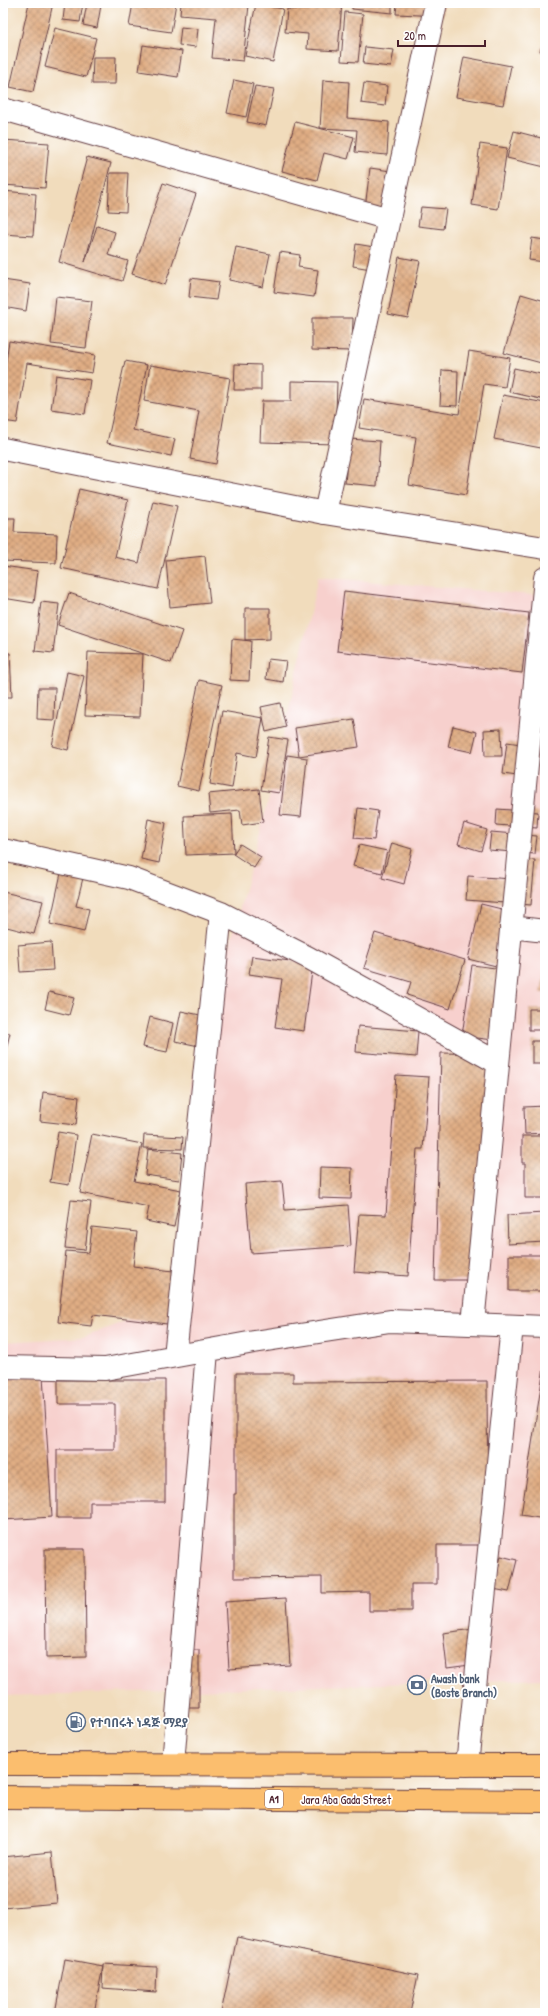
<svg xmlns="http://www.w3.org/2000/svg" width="548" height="2016" font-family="'Patrick Hand','Noto Sans Ethiopic',sans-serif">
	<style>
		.built { fill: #f7d0cd }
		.building { fill: url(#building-cross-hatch) }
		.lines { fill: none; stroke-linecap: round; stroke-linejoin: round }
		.minor-casing { stroke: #633b41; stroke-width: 24 }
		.tertiary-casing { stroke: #633b41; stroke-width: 24 }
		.primary-casing { stroke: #633b41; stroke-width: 24 }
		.minor { stroke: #fff; stroke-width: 22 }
		.tertiary { stroke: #fff; stroke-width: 22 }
		.primary { stroke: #fbbe6e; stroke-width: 22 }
		.labels { text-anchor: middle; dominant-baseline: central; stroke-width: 3.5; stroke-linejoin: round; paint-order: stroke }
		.shield { fill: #fff; stroke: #80626b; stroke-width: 1 }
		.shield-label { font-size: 11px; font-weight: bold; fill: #4a1f2b }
		.service-label { font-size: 12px; font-weight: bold; fill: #4e5e75; stroke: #fff; text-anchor: start }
		.street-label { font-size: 12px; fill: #4a1f2b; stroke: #fff }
	</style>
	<defs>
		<pattern id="building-cross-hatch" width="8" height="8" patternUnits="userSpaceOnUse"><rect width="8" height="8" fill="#e0ad84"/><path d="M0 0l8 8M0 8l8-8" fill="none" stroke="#b88c6c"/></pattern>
	</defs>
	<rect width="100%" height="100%" fill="#fff"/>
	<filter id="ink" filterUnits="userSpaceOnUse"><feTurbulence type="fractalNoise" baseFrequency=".025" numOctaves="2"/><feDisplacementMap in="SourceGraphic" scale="8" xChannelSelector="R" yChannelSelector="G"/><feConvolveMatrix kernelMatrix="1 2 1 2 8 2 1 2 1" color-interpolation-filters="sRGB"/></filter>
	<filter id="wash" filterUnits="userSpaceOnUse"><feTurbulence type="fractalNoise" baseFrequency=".012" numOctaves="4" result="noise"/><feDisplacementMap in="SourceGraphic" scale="16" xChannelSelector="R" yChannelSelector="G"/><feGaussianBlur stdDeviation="0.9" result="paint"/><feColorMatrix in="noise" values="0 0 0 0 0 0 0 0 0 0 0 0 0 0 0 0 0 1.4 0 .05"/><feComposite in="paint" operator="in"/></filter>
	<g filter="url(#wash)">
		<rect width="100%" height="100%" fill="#f1dcbc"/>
		<path class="built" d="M 318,577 L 545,596 L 545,1679 L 3,1696 L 3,1342 L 85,1337 L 183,1298 L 193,1084 L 271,791 Z"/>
		<g id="blocks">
			<path class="building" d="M 3,3 L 7,3 L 4,19 L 3,18 Z
				M 29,3 L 53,3 L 33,92 L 10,87 Z
				M 65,3 L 83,3 L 80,22 L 63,20 Z
				M 87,3 L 101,5 L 97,28 L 83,25 Z
				M 133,3 L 176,3 L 171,32 L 129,26 Z
				M 181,3 L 225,3 L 249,5 L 243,61 L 212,58 L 216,18 L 180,15 Z
				M 267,3 L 301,3 L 300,7 Z
				M 305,3 L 342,3 L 338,51 L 307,49 L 308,34 L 285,32 L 287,9 L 305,10 Z
				M 352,3 L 392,3 L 392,13 L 352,9 Z
				M 397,3 L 444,3 L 443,16 L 396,14 Z
				M 256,4 L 283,9 L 273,62 L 245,56 Z
				M 345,12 L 363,14 L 358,62 L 341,61 Z
				M 181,27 L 198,29 L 196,47 L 179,45 Z
				M 55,28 L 96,38 L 86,77 L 45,67 Z
				M 545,39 L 545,53 L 540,51 Z
				M 143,45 L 182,51 L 178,77 L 139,71 Z
				M 365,47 L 394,50 L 391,67 L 363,64 Z
				M 93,57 L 116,57 L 115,84 L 92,84 Z
				M 464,57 L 511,66 L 503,105 L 456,97 Z
				M 234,80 L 253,84 L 246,117 L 227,113 Z
				M 323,80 L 349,82 L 347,118 L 389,122 L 387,155 L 355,152 L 357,130 L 320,128 Z
				M 364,83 L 387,86 L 385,106 L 361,103 Z
				M 255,86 L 274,89 L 266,126 L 247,122 Z
				M 295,122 L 354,137 L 348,159 L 324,153 L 317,180 L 282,171 Z
				M 514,131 L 545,139 L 545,167 L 507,158 Z
				M 3,140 L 49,143 L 45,188 L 3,185 Z
				M 480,144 L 507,148 L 498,209 L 472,205 Z
				M 87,157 L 111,163 L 85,262 L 97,226 L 115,232 L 108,255 L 128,261 L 122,281 L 59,262 Z
				M 370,168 L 398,172 L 392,212 L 365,208 Z
				M 110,173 L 128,173 L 126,212 L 108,211 Z
				M 163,183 L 196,194 L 165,285 L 132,274 Z
				M 3,191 L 36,194 L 33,236 L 3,234 Z
				M 421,207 L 446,209 L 443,229 L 418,226 Z
				M 532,238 L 545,240 L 545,262 L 529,260 Z
				M 356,244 L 374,247 L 371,269 L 353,266 Z
				M 236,247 L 270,254 L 263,287 L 229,280 Z
				M 280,252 L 300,255 L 298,267 L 318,270 L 314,297 L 274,292 Z
				M 399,257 L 420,261 L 408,318 L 388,314 Z
				M 191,278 L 219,282 L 216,300 L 189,297 Z
				M 3,280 L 30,284 L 26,311 L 3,307 Z
				M 521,294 L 545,301 L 545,364 L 504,353 Z
				M 56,297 L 92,301 L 86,348 L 51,344 Z
				M 312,318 L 353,318 L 352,351 L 312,350 Z
				M 9,341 L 95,355 L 92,373 L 27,363 L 17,423 L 3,421 L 3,381 Z
				M 469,351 L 510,358 L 505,387 L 484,384 L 466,495 L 409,485 L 416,437 L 359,428 L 364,399 L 459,414 Z
				M 125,361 L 147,365 L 133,430 L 175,439 L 171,456 L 107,443 Z
				M 235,364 L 261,365 L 261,390 L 234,390 Z
				M 150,365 L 230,378 L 216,464 L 190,459 L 199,411 L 144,401 Z
				M 514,368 L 545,375 L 545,400 L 509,392 Z
				M 442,370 L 458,371 L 457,406 L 440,405 Z
				M 56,375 L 90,380 L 85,414 L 51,409 Z
				M 291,381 L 337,382 L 335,444 L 260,442 L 262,401 L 291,401 Z
				M 503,395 L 545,403 L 545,428 L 541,448 L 494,439 Z
				M 349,439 L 380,441 L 377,486 L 345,483 Z
				M 79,489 L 128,500 L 115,557 L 139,563 L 153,501 L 177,506 L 158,589 L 61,568 Z
				M 3,518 L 15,518 L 14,532 L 57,534 L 56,563 L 3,561 Z
				M 205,556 L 210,603 L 170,607 L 166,560 Z
				M 3,566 L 38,571 L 34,603 L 3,598 Z
				M 344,591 L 529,613 L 522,673 L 337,651 Z
				M 69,593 L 182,631 L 171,663 L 58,625 Z
				M 41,602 L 59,604 L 53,653 L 35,651 Z
				M 245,608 L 270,608 L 270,639 L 245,640 Z
				M 232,639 L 251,641 L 249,681 L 230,680 Z
				M 88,652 L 143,654 L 140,717 L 85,715 Z
				M 3,653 L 10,653 L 12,697 L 3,697 Z
				M 268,659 L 286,661 L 283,682 L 266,679 Z
				M 67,672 L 84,676 L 68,750 L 52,746 Z
				M 199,680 L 222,685 L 199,791 L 177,786 Z
				M 38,688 L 55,688 L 54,720 L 37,719 Z
				M 280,703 L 286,727 L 266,732 L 261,707 Z
				M 222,711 L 263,718 L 256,757 L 237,753 L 232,788 L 210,784 Z
				M 354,719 L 359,747 L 299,756 L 295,728 Z
				M 453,726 L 477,732 L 472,752 L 448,747 Z
				M 501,729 L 502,756 L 485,756 L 484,730 Z
				M 269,737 L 288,740 L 279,793 L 261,790 Z
				M 507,742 L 528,745 L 524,777 L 503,774 Z
				M 287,755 L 307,758 L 301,817 L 280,815 Z
				M 259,789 L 263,822 L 242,825 L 240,810 L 210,813 L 208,794 Z
				M 358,808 L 378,811 L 374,840 L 354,838 Z
				M 497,809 L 538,812 L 537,828 L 496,825 Z
				M 232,814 L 234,853 L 186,855 L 184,816 Z
				M 148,819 L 166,823 L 159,863 L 141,859 Z
				M 464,823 L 487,830 L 481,851 L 458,844 Z
				M 491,832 L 537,836 L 535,854 L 489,850 Z
				M 392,843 L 412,849 L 404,884 L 382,878 Z
				M 240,844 L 261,857 L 254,868 L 233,854 Z
				M 359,845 L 387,851 L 382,873 L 353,866 Z
				M 513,859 L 535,860 L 531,905 L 466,900 L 468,876 L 512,879 Z
				M 61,873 L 83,878 L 76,906 L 89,909 L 84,932 L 50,924 Z
				M 3,892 L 43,901 L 34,934 L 3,926 Z
				M 481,904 L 522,914 L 508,969 L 468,959 Z
				M 375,933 L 465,960 L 450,1009 L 407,995 L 411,982 L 364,968 Z
				M 51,942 L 53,970 L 20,972 L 18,945 Z
				M 252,956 L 313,964 L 304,1031 L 275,1027 L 282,979 L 249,974 Z
				M 472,965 L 511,970 L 501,1041 L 462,1036 Z
				M 544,973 L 545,973 L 545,993 L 541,993 Z
				M 49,992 L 74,998 L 69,1015 L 45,1009 Z
				M 529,1009 L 545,1009 L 545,1030 L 529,1030 Z
				M 181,1011 L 205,1016 L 199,1046 L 175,1041 Z
				M 150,1017 L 173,1023 L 167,1052 L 143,1047 Z
				M 358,1026 L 418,1031 L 416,1057 L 356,1052 Z
				M 3,1032 L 10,1033 L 5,1054 L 3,1054 Z
				M 532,1041 L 545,1041 L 545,1064 L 532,1064 Z
				M 441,1053 L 489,1054 L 483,1280 L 435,1280 Z
				M 396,1075 L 429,1077 L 423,1149 L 417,1149 L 408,1276 L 354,1272 L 359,1214 L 386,1215 Z
				M 43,1092 L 79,1097 L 76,1125 L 40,1121 Z
				M 545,1106 L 545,1133 L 525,1134 L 524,1107 Z
				M 58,1132 L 76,1135 L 69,1185 L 50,1182 Z
				M 92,1134 L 142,1144 L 134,1181 L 181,1190 L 174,1227 L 146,1221 L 149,1207 L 80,1193 Z
				M 144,1135 L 183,1137 L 182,1149 L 143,1148 Z
				M 522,1136 L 545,1136 L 545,1198 L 525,1198 L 525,1163 L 522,1163 Z
				M 148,1149 L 182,1153 L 179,1180 L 145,1175 Z
				M 320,1167 L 352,1168 L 351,1199 L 319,1198 Z
				M 282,1181 L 285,1210 L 348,1205 L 351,1246 L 251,1253 L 245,1184 Z
				M 71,1200 L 91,1202 L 85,1250 L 65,1248 Z
				M 545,1213 L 545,1242 L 508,1244 L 507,1215 Z
				M 92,1227 L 137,1232 L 133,1266 L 173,1271 L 167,1324 L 93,1315 L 91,1326 L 58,1322 L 66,1251 L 89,1253 Z
				M 509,1255 L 545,1255 L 545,1291 L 509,1291 Z
				M 544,1367 L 545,1367 L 545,1519 L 521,1515 Z
				M 236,1373 L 293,1373 L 293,1382 L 487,1381 L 488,1545 L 437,1545 L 437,1584 L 411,1584 L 411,1611 L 369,1611 L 369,1592 L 322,1593 L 322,1577 L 234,1578 L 234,1494 L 236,1494 Z
				M 43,1376 L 52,1517 L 3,1520 L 3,1379 Z
				M 58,1380 L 165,1380 L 165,1502 L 90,1502 L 90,1518 L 57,1518 L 57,1450 L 115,1450 L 115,1404 L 58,1404 Z
				M 45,1549 L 85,1549 L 86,1657 L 46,1658 Z
				M 501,1556 L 517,1560 L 509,1592 L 493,1589 Z
				M 286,1598 L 290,1665 L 229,1669 L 225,1602 Z
				M 481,1628 L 485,1663 L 447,1668 L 443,1633 Z
				M 179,1650 L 199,1650 L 199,1708 L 179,1708 Z
				M 52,1852 L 57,1903 L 3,1908 L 3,1857 Z
				M 237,1937 L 418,1975 L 410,2013 L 221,2013 Z
				M 65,1959 L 103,1966 L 94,2013 L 55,2013 Z
				M 103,1964 L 157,1967 L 156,1992 L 102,1988 Z"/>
		</g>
	</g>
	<g filter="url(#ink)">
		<use href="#blocks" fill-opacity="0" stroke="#633b41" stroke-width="1"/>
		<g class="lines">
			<defs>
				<path id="minor" d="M 3,109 L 389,219
					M 325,513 L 436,3
					M 3,850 L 129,878 L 221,913 L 309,958 L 498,1063
					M 511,927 L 545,931
					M 473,1324 L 545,578
					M 175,1356 L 221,913
					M 3,1367 L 105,1369 L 254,1342 L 390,1321 L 545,1327
					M 173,1764 L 207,1351
					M 467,1765 L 512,1326"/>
				<path id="tertiary" d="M 3,449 L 325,513 L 545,548"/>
				<path id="primary" d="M 3,1764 L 545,1765
					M 3,1797 L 545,1801"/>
			</defs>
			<use href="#minor" class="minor-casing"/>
			<use href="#tertiary" class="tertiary-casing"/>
			<use href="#primary" class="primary-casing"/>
			<use href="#minor" class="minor"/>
			<use href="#tertiary" class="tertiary"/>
			<use href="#primary" class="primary"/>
		</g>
	</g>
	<defs>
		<symbol id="bank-ring" viewBox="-11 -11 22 22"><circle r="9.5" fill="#fff" stroke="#5c6f8a" stroke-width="1.5"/><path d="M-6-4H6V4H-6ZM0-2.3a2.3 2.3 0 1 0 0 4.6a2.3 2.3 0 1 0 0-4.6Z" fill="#5c6f8a"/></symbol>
		<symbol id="fuel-ring" viewBox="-11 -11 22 22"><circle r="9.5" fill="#fff" stroke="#5c6f8a" stroke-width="1.5"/><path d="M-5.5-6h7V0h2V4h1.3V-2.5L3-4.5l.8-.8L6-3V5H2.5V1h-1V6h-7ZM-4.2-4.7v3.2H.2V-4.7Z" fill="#5c6f8a"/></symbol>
	</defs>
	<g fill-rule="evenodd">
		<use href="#bank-ring" x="406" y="1674" width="22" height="22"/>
		<use href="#fuel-ring" x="65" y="1711" width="22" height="22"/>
	</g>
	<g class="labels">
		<rect class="shield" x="265" y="1790" width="18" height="18" rx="3"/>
		<g class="shield-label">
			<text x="274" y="1799">A1</text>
		</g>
		<g class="service-label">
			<text x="431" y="1678">Awash bank<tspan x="431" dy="14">(Boste Branch)</tspan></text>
			<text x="90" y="1722">የተባበሩት ነዳጅ ማደያ</text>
		</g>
		<g class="street-label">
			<text x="346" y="1799">Jara Aba Gada Street</text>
		</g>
	</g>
	<rect width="548" height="2016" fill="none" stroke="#fff" stroke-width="16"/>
	<path d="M398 40v6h87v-6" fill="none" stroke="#4a1f2b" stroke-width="2"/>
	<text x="404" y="40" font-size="12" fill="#4a1f2b" stroke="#ffffff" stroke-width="3" paint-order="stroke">20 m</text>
</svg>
